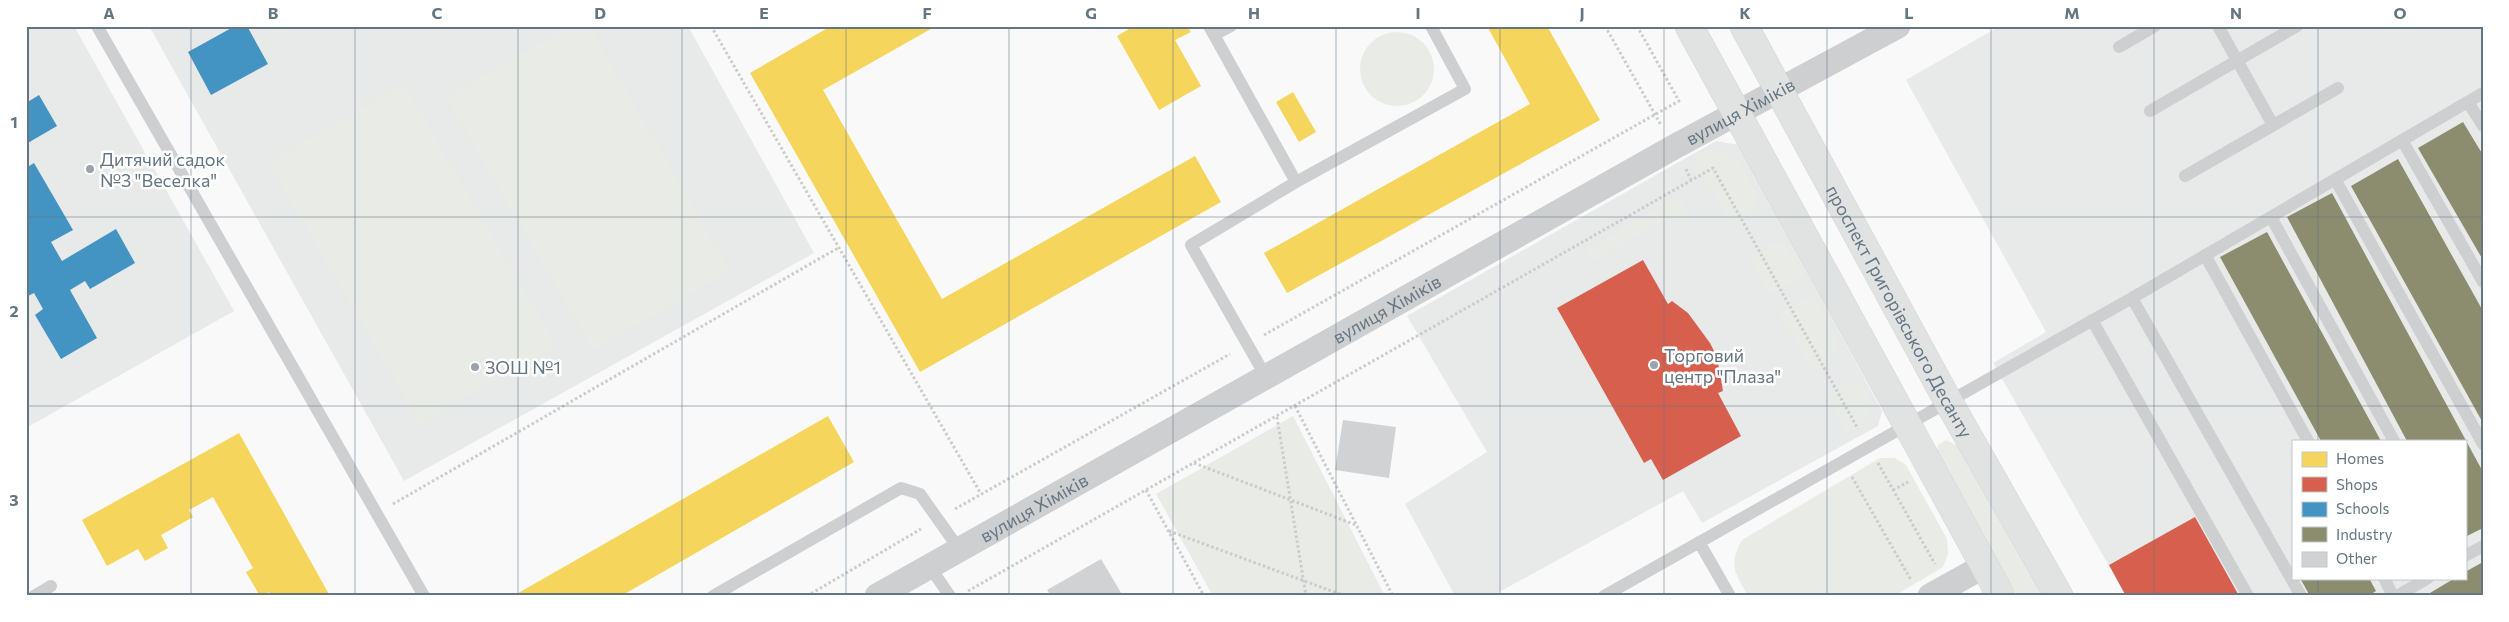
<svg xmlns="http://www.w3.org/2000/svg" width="2509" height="622" font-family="Commissioner,sans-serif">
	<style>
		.built { fill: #e8e9e9; fill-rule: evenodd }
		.green { fill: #e8ebe6 }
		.homes { fill: #f6d55c }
		.shops { fill: #d6604d }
		.schools { fill: #4393c3 }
		.industry { fill: #8c8c6e }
		.building { fill: #d0d2d3 }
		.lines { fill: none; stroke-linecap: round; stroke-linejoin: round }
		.secondary-casing { stroke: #d5d6d7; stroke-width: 29 }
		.path { stroke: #cbcccd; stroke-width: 3; stroke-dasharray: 2.5 2.5; stroke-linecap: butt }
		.lane { stroke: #cecfd0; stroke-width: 12 }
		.street { stroke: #cecfd0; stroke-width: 25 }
		.secondary { stroke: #e1e2e2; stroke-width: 28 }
		.grid { fill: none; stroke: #657683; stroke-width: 1; stroke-opacity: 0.55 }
		.poi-dot { fill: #99a4ac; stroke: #fff; stroke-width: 2 }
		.labels { text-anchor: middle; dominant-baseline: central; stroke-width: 5; stroke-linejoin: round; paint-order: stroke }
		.street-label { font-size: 18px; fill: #657683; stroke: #fff }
		.poi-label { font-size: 18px; fill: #657683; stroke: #fff; text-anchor: start }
		.neatline { fill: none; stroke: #657683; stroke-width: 2 }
		.grid-label { font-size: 16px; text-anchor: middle; font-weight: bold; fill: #657683 }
	</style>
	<rect width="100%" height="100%" fill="#f9f9f9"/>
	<path class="built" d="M 26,26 L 74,26 L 234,311 L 26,428 Z
		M 149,26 L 688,26 L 814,253 L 404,481 Z
		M 2000,26 L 2483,26 L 2483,596 L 2126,596 L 1993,363 L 2046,332 L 1906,80 ZM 2293,441 L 2465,441 L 2465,578 L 2293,578 Z
		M 1716,141 L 1739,145 L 1882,411 L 1878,426 L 1702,523 L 1683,491 L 1492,596 L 1455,596 L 1405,504 L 1487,452 L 1407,316 Z"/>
	<path class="green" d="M 570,26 L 589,26 L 730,271 L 593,350 L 446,98 Z
		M1360 69a37 37 0 1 1 74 0a37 37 0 1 1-74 0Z
		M 404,84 L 556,345 L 420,423 L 268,163 Z
		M 1713,149 C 1742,154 1746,173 1758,197 L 1754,210 L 1731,226 L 1692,156 Z
		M 1679,196 L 1689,215 L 1678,221 L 1674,215 L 1593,261 L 1586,250 Z
		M 1771,242 L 1784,244 L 1804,275 L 1769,295 L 1747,256 Z
		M 1813,294 L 1839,341 C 1837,358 1827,364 1813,372 L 1779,314 Z
		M 1850,383 L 1863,385 C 1879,407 1867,421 1847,434 L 1826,397 Z
		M 1293,416 L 1385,596 L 1213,596 L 1156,494 Z
		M 1946,440 L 1958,446 L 2044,596 L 2018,596 L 1938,459 L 1938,445 Z
		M 1895,458 L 1906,465 L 1947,539 L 1948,554 L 1943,567 L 1894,596 L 1748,596 C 1735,572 1728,566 1742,540 L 1880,458 Z"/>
	<path class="homes" d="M 831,26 L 936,26 L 823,90 L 942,299 L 1195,156 L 1221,202 L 920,372 L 750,73 Z
		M 1134,26 L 1187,26 L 1191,32 L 1175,40 L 1201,86 L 1159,110 L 1117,36 Z
		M 1487,26 L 1547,26 L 1600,120 L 1287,293 L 1264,253 L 1530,104 Z
		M 1293,92 L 1316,132 L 1299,142 L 1276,102 Z
		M 828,416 L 854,462 L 621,596 L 513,596 Z
		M 239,433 L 330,596 L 271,596 L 269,592 L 260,596 L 246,572 L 253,568 L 213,497 L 189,510 L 193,517 L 161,535 L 168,548 L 145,561 L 138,549 L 107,566 L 82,520 Z"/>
	<path class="shops" d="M 1643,260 L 1668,304 L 1672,301 L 1688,313 L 1710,343 L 1717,357 L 1723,391 L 1718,393 L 1741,436 L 1663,480 L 1651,459 L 1644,463 L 1557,308 Z
		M 2195,517 L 2238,594 L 2126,596 L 2109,565 Z"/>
	<path class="schools" d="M 235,26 L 247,26 L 268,64 L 211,95 L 188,52 Z
		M 39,95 L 57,126 L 26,144 L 26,103 Z
		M 34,163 L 73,230 L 51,242 L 62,261 L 116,229 L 135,263 L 90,289 L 85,281 L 70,290 L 97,338 L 61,359 L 35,315 L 43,309 L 34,293 L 26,297 L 26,168 Z"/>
	<path class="industry" d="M 2463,122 L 2483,155 L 2483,260 L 2418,148 Z
		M 2398,159 L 2483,311 L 2483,423 L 2351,186 Z
		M 2332,193 L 2483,472 L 2483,528 L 2465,537 L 2465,441 L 2407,441 L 2287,217 Z
		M 2267,232 L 2381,441 L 2321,441 L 2220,257 Z
		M 2483,562 L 2483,595 L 2481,596 L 2425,596 L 2455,578 L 2465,578 L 2465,572 Z
		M 2300,578 L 2369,578 L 2376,591 L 2368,596 L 2310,596 Z"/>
	<path class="building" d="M 1343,420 L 1396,427 L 1389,478 L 1335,470 Z
		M 1101,559 L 1123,596 L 1051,596 L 1047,590 Z"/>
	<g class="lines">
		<defs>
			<g id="secondary">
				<path d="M 1689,26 L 2001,596"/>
				<path id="s2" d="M 1744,26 L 1948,401 L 2059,596"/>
			</g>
		</defs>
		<use href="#secondary" class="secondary-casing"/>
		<path class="path" d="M 711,26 L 981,494
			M 1605,26 L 1661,125
			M 1686,169 L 1691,180
			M 1264,335 L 1679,101 L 1637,26
			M 1295,406 L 1393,596
			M 1277,417 L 1306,596
			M 1194,463 L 1356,525
			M 1878,463 L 1935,564
			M 1852,477 L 1911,580
			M 1146,490 L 1204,596
			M 1893,490 L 1908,482
			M 393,504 L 838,248
			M 955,509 L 1230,354
			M 1169,531 L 1345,596
			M 968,591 L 1713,168 L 1858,429
			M 807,596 L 921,529"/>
		<path class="lane" d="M 97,26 L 424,596
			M 1209,26 L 1296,182 L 1191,245 L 1266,377
			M 2218,26 L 2273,125
			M 1214,35 L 1231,26
			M 2119,47 L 2155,26
			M 2468,102 L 2483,126
			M 2150,111 L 2297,26
			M 2402,140 L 2483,282
			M 2185,176 L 2338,88
			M 2335,179 L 2483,444
			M 1296,182 L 1465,89 L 1431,26
			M 2271,217 L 2394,441
			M 2205,255 L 2308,441
			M 2132,298 L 2301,596
			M 2092,320 L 2248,596
			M 1699,542 L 1730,596
			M 2465,556 L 2483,546
			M 929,566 L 950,596
			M 2384,578 L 2393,596
			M 34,596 L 51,586
			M 713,596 L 901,488 L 920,494 L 959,549
			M 1604,596 L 2132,298 L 2483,93
			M 2397,596 L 2428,578"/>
		<g class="street">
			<path id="s1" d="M 877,596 L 1674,147 L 1898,26"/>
			<path d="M 1930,596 L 1984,566"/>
		</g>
		<use href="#secondary" class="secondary"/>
	</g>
	<path class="grid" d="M 191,26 L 191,596M 355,26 L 355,596M 518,26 L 518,596M 682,26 L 682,596M 846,26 L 846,596M 1009,26 L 1009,596M 1173,26 L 1173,596M 1336,26 L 1336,596M 1500,26 L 1500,596M 1664,26 L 1664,596M 1827,26 L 1827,596M 1991,26 L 1991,596M 2154,26 L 2154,596M 2318,26 L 2318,441M 26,217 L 2483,217M 26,406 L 2483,406M 2318,578 L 2318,596"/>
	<g class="poi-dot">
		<circle cx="90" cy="169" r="5"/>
		<circle cx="1654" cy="365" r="5"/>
		<circle cx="475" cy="367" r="5"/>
	</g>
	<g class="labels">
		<g class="street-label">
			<text stroke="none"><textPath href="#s1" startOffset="990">вулиця Хіміків</textPath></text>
			<text stroke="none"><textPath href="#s1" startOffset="585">вулиця Хіміків</textPath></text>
			<text stroke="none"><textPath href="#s2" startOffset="325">проспект Григорівського Десанту</textPath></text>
			<text stroke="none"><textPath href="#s1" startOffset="180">вулиця Хіміків</textPath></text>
		</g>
		<g class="poi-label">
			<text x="100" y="159">Дитячий садок<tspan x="100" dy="21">№3 "Веселка"</tspan></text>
			<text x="1664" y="355">Торговий<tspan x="1664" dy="21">центр "Плаза"</tspan></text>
			<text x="485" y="367">ЗОШ №1</text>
		</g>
	</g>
	<rect width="2509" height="622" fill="none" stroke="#ffffff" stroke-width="55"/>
	<rect x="2292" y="440" width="175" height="140" fill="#ffffff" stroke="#c1c8cd"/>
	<rect x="2302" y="452" width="25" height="15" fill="#f6d55c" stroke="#c1c8cd"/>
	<text x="2336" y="464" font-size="15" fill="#657683">Homes</text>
	<rect x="2302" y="477" width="25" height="15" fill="#d6604d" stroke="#c1c8cd"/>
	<text x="2336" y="490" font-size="15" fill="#657683">Shops</text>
	<rect x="2302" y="502" width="25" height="15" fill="#4393c3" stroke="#c1c8cd"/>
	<text x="2336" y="514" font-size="15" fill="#657683">Schools</text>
	<rect x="2302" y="527" width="25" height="15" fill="#8c8c6e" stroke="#c1c8cd"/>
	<text x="2336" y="540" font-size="15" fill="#657683">Industry</text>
	<rect x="2302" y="552" width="25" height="15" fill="#d0d2d3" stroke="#c1c8cd"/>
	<text x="2336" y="564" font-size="15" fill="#657683">Other</text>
	<rect x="28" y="28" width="2454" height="566" class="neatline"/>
	<g class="grid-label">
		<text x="109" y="19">A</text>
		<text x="273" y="19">B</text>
		<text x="437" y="19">C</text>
		<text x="600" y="19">D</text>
		<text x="764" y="19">E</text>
		<text x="927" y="19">F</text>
		<text x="1091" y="19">G</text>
		<text x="1254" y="19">H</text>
		<text x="1418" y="19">I</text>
		<text x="1582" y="19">J</text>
		<text x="1745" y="19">K</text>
		<text x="1909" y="19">L</text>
		<text x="2072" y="19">M</text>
		<text x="2236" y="19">N</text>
		<text x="2400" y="19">O</text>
		<text x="14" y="128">1</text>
		<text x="14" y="317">2</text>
		<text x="14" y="506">3</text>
	</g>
</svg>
